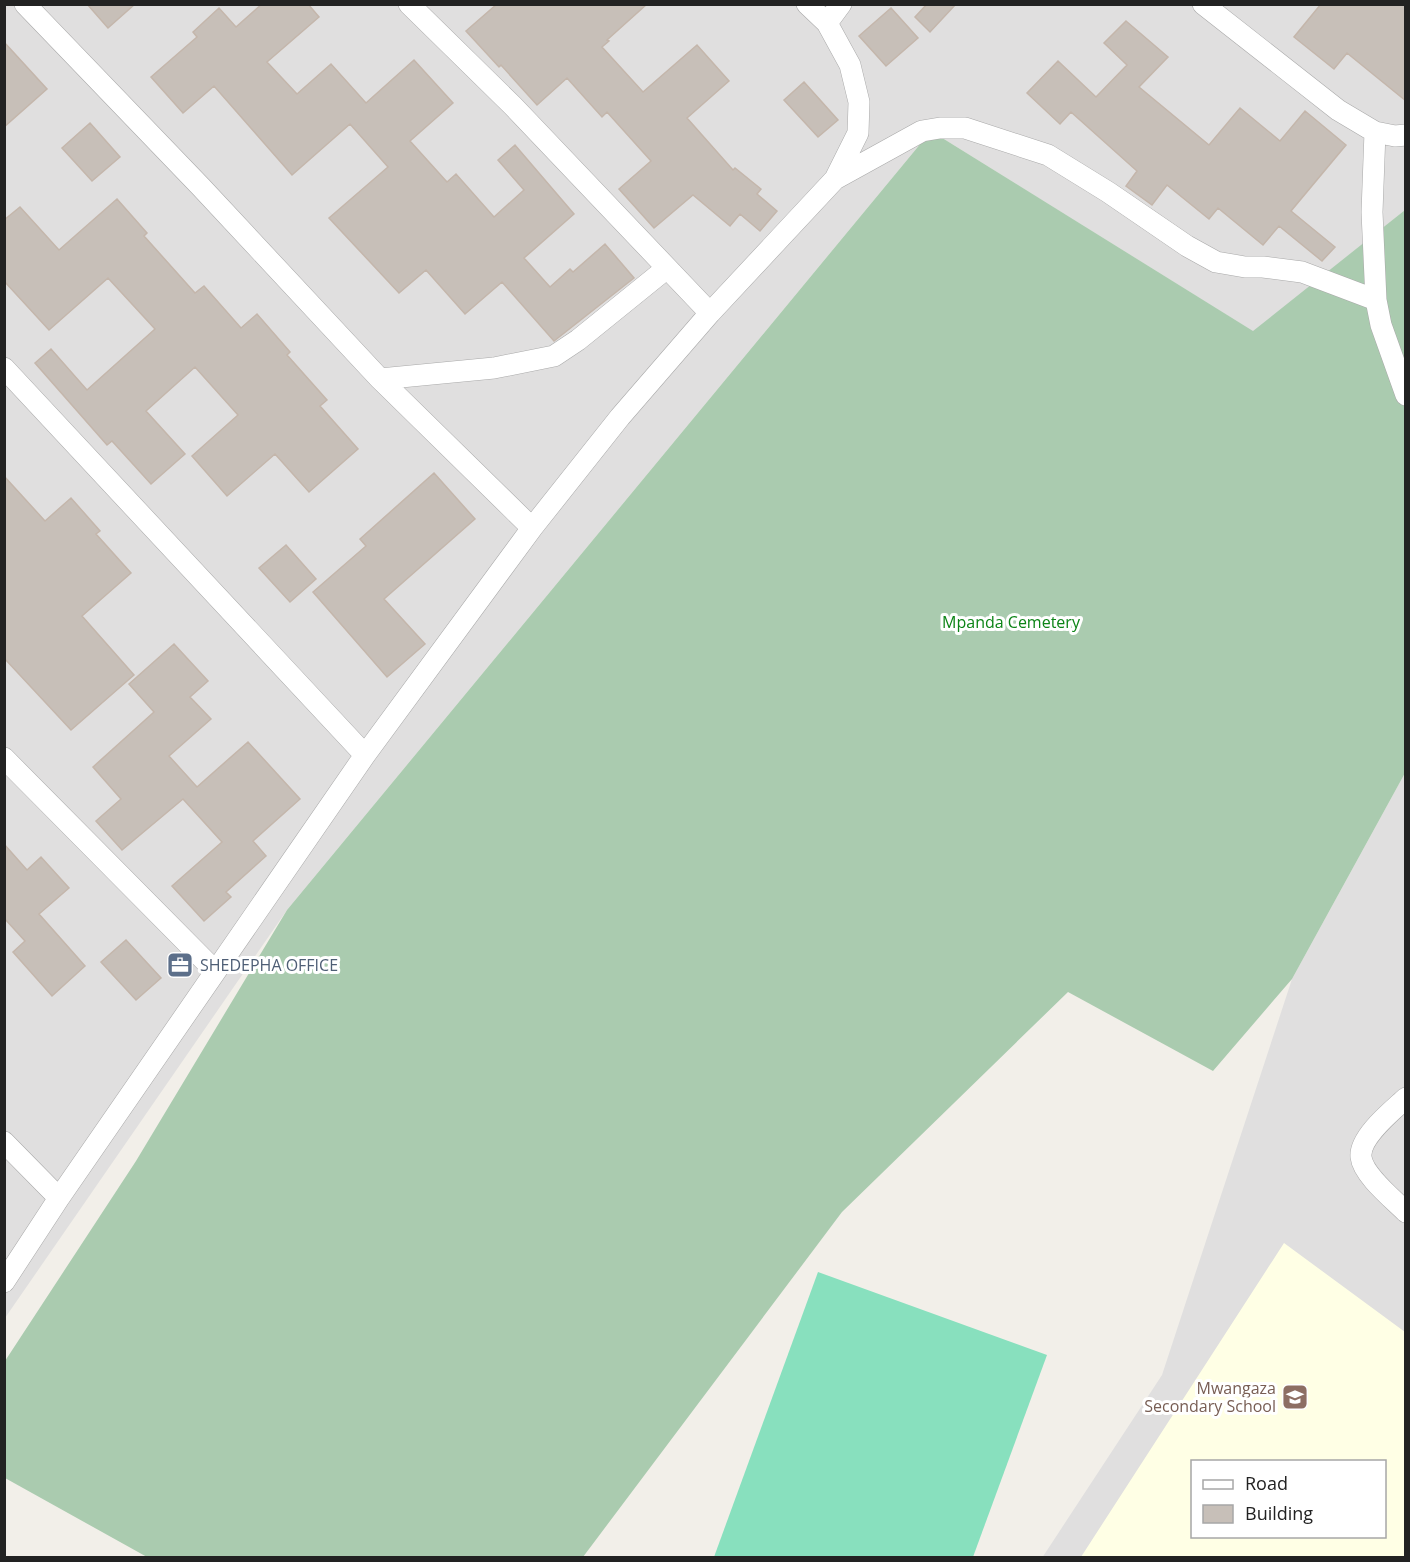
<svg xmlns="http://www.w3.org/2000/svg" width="1410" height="1562" font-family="'Open Sans',sans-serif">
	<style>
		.residential { fill: #e0dfdf; fill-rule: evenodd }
		.education { fill: #ffffe5; fill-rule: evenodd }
		.cemetery { fill: #aacbaf }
		.pitch { fill: #88e0be }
		.building { fill: #c7bfb8; stroke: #c4b6ab; stroke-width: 1.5 }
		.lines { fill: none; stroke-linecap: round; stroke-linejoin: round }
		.minor-casing { stroke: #a9a9a9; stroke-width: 22 }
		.minor { stroke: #fff; stroke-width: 21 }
		.labels { text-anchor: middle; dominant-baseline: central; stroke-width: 6; stroke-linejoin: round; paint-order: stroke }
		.park-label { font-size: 16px; fill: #0c8416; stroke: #fff }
		.service-label { font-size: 16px; fill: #4e5e75; stroke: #fff; text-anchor: start }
		.education-label { font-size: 16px; fill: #785e54; stroke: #fff; text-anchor: end }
	</style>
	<rect width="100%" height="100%" fill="#f2efe9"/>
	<path class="residential" d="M 5,5 L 1405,5 L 1405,210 L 1254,332 L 931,131 L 287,910 L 5,1318 Z
		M 1405,773 L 1405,1557 L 1042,1558 L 1162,1375 L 1292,979 ZM 1192,1462 L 1384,1462 L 1384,1536 L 1192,1536 Z"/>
	<path class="education" d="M 1284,1243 L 1405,1332 L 1405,1557 L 1081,1557 ZM 1192,1462 L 1384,1462 L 1384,1536 L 1192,1536 Z"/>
	<path class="cemetery" d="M 931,131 L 1253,331 L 1405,210 L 1405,773 L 1292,979 L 1213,1071 L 1068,992 L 842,1212 L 583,1557 L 147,1557 L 5,1478 L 5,1361 L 136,1161 L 287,910 Z"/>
	<path class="pitch" d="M 818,1272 L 1047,1355 L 973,1557 L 714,1557 Z"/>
	<path class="building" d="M 87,4 L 135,4 L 108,28 Z
		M 262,4 L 308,4 L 319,17 L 267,62 L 297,94 L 331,64 L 366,103 L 414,60 L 453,103 L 410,141 L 447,182 L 456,174 L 494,217 L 524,190 L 498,160 L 515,145 L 574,214 L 524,258 L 550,287 L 570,269 L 573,272 L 605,244 L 634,278 L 554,341 L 502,282 L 465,314 L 426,270 L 399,293 L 329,218 L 388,167 L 350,124 L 292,175 L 214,86 L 183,113 L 151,77 L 197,37 L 193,32 L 219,8 L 236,27 Z
		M 497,4 L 647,4 L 607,40 L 609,41 L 602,47 L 643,92 L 697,45 L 729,81 L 687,118 L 733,170 L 735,168 L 761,189 L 757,194 L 777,211 L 760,231 L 740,214 L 730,226 L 693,195 L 654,228 L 619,189 L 651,161 L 607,112 L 602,117 L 567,78 L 537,105 L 501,65 L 499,67 L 466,31 Z
		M 927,4 L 956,4 L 930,32 L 915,17 Z
		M 1321,4 L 1406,4 L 1406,101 L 1347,53 L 1334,69 L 1294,37 Z
		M 891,8 L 918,38 L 886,66 L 859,36 Z
		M 1126,21 L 1168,57 L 1139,87 L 1209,145 L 1240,108 L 1280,141 L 1305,111 L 1346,145 L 1291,211 L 1335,247 L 1322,261 L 1279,226 L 1263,245 L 1218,208 L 1209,219 L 1167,185 L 1152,205 L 1126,186 L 1137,171 L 1071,112 L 1060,124 L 1027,93 L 1058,61 L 1096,97 L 1127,65 L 1104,43 Z
		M 4,42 L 47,89 L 4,127 Z
		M 804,82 L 838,120 L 818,137 L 784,100 Z
		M 90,123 L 120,157 L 92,181 L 62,148 Z
		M 117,199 L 147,233 L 144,236 L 195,293 L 204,286 L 241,328 L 257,314 L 290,352 L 287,355 L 327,400 L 320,406 L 358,449 L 309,492 L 275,454 L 227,496 L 192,456 L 238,415 L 195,367 L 146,411 L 185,454 L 151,484 L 112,441 L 107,445 L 35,363 L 51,349 L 87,390 L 155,329 L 108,278 L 49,330 L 4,281 L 4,220 L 20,207 L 59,250 Z
		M 434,473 L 475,519 L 384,599 L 425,644 L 387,677 L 313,592 L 366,546 L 360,539 Z
		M 4,476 L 45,521 L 71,498 L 100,531 L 96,534 L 131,573 L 82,616 L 134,675 L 71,730 L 4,658 Z
		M 286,545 L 316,579 L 290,602 L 259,568 Z
		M 174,644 L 208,681 L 190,697 L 211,719 L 169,756 L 197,787 L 248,742 L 300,799 L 253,841 L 266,856 L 226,892 L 231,897 L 204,921 L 172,886 L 222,842 L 183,799 L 122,850 L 96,821 L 121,799 L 93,767 L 154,712 L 129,684 Z
		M 4,844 L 27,870 L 41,857 L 69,888 L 39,914 L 85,966 L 52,996 L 13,952 L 25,941 L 4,918 Z
		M 126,940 L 161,978 L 136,1000 L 101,962 Z"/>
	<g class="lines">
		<defs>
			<path id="minor" d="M 25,4 L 201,187 L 380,379 L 532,528
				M 409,4 L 513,106 L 710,313
				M 1203,4 L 1338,110 L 1375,132 L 1395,136 L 1406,135
				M 827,23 L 841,4
				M 1375,132 L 1372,212 L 1376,300 L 1381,325 L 1406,395
				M 835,179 L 922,131 L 940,128 L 965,128 L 1048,155 L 1108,192 L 1187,246 L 1216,262 L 1245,267 L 1263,267 L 1302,272 L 1376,300
				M 4,368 L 365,755
				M 380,379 L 494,368 L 554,356 L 578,340 L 667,268
				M 4,758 L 215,971
				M 1406,1098 C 1392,1111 1359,1137 1361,1157 C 1363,1175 1393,1199 1406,1212
				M 4,1142 L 59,1198
				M 4,1282 L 59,1198 L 365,755 L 532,528 L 620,417 L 710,313 L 835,179 L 858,133 L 859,102 L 850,65 L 827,23 L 807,4"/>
		</defs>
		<use href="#minor" class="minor-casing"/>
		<use href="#minor" class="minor"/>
	</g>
	<defs>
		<symbol id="office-square" viewBox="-11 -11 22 22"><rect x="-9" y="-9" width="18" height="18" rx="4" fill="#5c6f8a" stroke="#fff"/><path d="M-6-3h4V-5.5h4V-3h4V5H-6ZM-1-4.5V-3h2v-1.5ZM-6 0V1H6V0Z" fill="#fff"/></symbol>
		<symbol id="school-square" viewBox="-11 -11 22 22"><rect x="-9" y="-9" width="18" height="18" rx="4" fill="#8d6e63" stroke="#fff"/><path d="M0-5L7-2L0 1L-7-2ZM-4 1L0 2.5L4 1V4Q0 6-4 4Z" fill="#fff"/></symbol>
	</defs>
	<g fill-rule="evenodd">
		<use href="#office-square" x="165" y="950" width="30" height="30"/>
		<use href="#school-square" x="1280" y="1382" width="30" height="30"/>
	</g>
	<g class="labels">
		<g class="park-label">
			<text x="1011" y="622">Mpanda Cemetery</text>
		</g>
		<g class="service-label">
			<text x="200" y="965">SHEDEPHA OFFICE</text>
		</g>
		<g class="education-label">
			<text x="1276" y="1388">Mwangaza<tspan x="1276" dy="18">Secondary School</tspan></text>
		</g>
	</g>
	<rect width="1410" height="1562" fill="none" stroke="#222222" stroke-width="12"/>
	<rect x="1191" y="1460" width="195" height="78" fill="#ffffff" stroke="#a7a7a7" stroke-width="1.5"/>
	<rect x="1203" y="1480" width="30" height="9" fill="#ffffff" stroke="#a7a7a7" stroke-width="1.5"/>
	<text x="1245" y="1490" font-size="18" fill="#222222">Road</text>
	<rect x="1203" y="1505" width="30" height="18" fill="#c7bfb8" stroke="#a7a7a7" stroke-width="1.5"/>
	<text x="1245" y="1520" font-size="18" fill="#222222">Building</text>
</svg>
